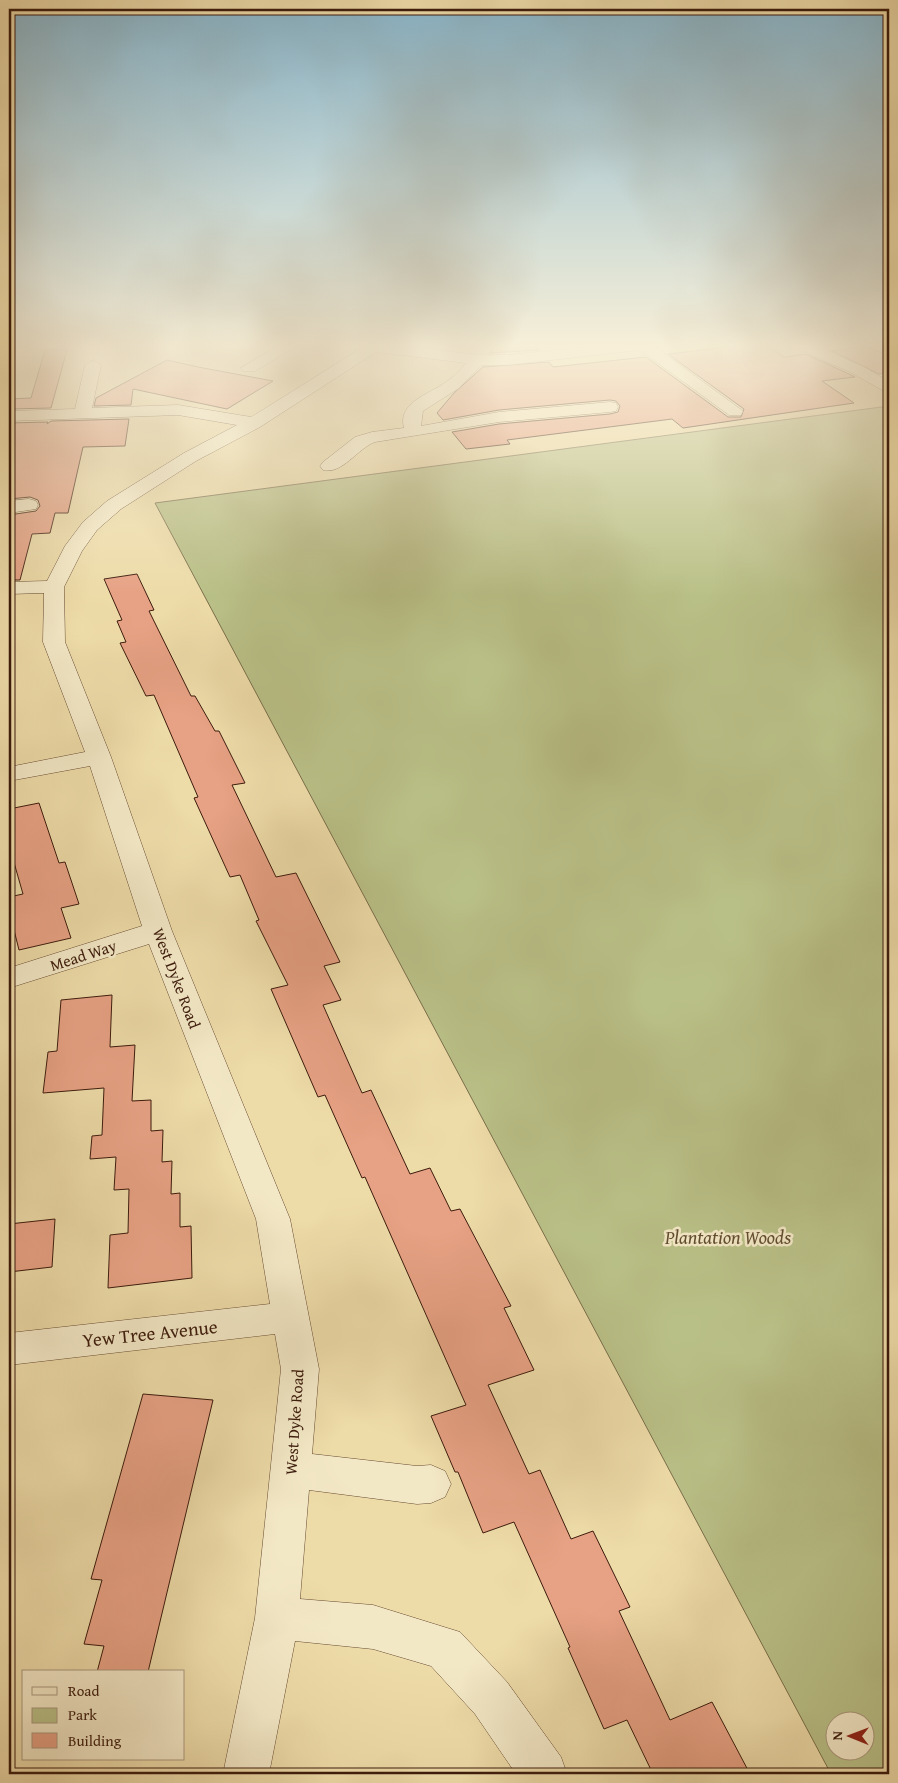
<svg xmlns="http://www.w3.org/2000/svg" width="898" height="1783" font-family="'Gentium Book Plus',serif">
	<style>
		.green { fill: #b9c087; stroke: #7a6e4a; fill-rule: evenodd }
		.building { fill: #e7a184; stroke: #3c1b0c }
		.lines { fill: none; stroke-linecap: round; stroke-linejoin: round }
		.minor-casing { stroke: #684b33; stroke-width: 1 }
		.minor { fill: #f3e8c6; fill-rule: evenodd }
		.labels { text-anchor: middle; dominant-baseline: central; stroke-width: 5; stroke-linejoin: round; paint-order: stroke }
		.street-label { font-size: 16px; fill: #3c1b0c; stroke: #f3e8c6 }
		.near-park-label { font-size: 19px; font-style: italic; fill: #624d31; stroke: #f3e8c6 }
		.near-street-label { font-size: 19px; fill: #3c1b0c; stroke: #f3e8c6 }
	</style>
	<rect width="100%" height="100%" fill="#eddba8"/>
	<filter id="stains"><feTurbulence type="fractalNoise" baseFrequency=".004" numOctaves="4"/><feColorMatrix values="0 0 0 0 .2 0 0 0 0 .09 0 0 0 0 .02 0 0 0 .5 -.17"/></filter>
	<radialGradient id="worn" r=".72"><stop offset=".6" stop-color="#630" stop-opacity="0"/><stop offset="1" stop-color="#630" stop-opacity=".3"/></radialGradient>
	<path class="green" d="M 889,406 L 889,1774 L 831,1774 L 155,503 ZM 836,1720 L 866,1720 L 866,1750 L 836,1750 Z"/>
	<path class="building" d="M 495,346 L 535,346 L 539,350 L 489,353 Z
		M 735,346 L 769,346 L 784,357 L 806,354 L 851,375 L 855,377 L 822,381 L 854,403 L 683,428 L 672,419 L 507,440 L 510,444 L 466,449 L 452,432 L 499,424 L 610,414 L 618,412 L 620,406 L 616,401 L 610,400 L 499,410 L 443,420 L 437,413 L 454,393 L 483,367 L 549,362 L 553,367 L 646,357 L 728,417 L 741,417 L 744,409 L 668,354 Z
		M 870,346 L 889,358 L 889,373 L 879,374 L 832,351 Z
		M 45,350 L 67,350 L 51,408 L 9,409 L 9,399 L 31,398 Z
		M 167,360 L 198,367 L 273,381 L 227,409 L 133,389 L 131,405 L 94,406 L 96,398 Z
		M 129,419 L 125,446 L 83,447 L 68,513 L 55,513 L 50,533 L 32,534 L 20,580 L 9,580 L 9,515 L 36,511 L 40,506 L 38,500 L 30,497 L 9,499 L 9,423 L 48,422 L 47,424 L 51,421 Z
		M 137,574 L 154,610 L 149,611 L 191,696 L 195,696 L 215,731 L 219,731 L 245,783 L 232,785 L 276,877 L 296,873 L 340,962 L 324,966 L 341,1000 L 323,1005 L 362,1093 L 371,1090 L 410,1174 L 430,1168 L 451,1211 L 460,1209 L 511,1306 L 504,1308 L 534,1370 L 488,1385 L 529,1474 L 540,1470 L 571,1539 L 593,1531 L 630,1607 L 619,1611 L 670,1720 L 712,1702 L 750,1774 L 653,1774 L 627,1720 L 604,1729 L 568,1648 L 570,1647 L 514,1522 L 483,1533 L 458,1472 L 455,1472 L 431,1416 L 466,1405 L 365,1177 L 362,1178 L 325,1095 L 318,1097 L 271,989 L 288,985 L 256,921 L 259,920 L 240,875 L 230,877 L 194,798 L 198,797 L 154,695 L 146,696 L 120,643 L 126,642 L 117,621 L 122,620 L 104,579 Z
		M 39,803 L 59,863 L 65,862 L 79,904 L 61,908 L 71,938 L 19,950 L 9,910 L 9,897 L 23,894 L 9,845 L 9,809 Z
		M 112,995 L 110,1047 L 135,1045 L 132,1101 L 151,1100 L 151,1131 L 163,1130 L 162,1162 L 172,1161 L 171,1194 L 180,1193 L 180,1227 L 191,1226 L 192,1278 L 108,1288 L 110,1235 L 128,1233 L 129,1189 L 114,1190 L 116,1157 L 90,1159 L 92,1136 L 102,1135 L 104,1088 L 43,1093 L 48,1052 L 57,1051 L 61,1000 Z
		M 55,1219 L 52,1267 L 9,1272 L 9,1224 Z
		M 143,1394 L 213,1400 L 148,1672 L 97,1672 L 104,1646 L 84,1644 L 102,1580 L 91,1579 Z"/>
	<g class="lines">
		<defs>
			<path id="minor" d="M 278,346 L 297,346 L 255,371 L 243,371 L 241,368 Z
				M 365,346 L 402,346 L 478,355 L 507,355 L 596,346 L 654,346 L 743,411 L 741,415 L 729,415 L 640,350 L 507,365 L 482,365 L 459,388 L 423,411 L 421,426 L 499,412 L 610,402 L 616,403 L 618,407 L 616,411 L 610,412 L 499,422 L 375,442 C 358,448 342,475 323,470 L 320,466 L 323,462 L 355,437 L 372,432 L 404,428 C 397,402 430,394 446,382 C 454,377 460,370 466,363 L 376,352 L 260,427 L 196,461 L 121,509 L 97,530 L 82,551 L 64,587 L 65,642 L 111,757 L 172,931 L 290,1219 L 319,1369 L 312,1454 L 417,1466 L 431,1465 L 445,1471 L 451,1484 L 445,1497 L 431,1503 L 417,1504 L 309,1490 L 300,1599 L 373,1605 L 460,1632 L 507,1682 L 561,1757 L 567,1774 L 516,1774 L 475,1714 L 431,1666 L 373,1649 L 295,1641 L 269,1774 L 223,1774 L 255,1618 L 281,1369 L 275,1334 L 9,1365 L 9,1333 L 270,1304 L 256,1219 L 149,944 L 9,988 L 9,968 L 142,926 L 90,766 L 9,781 L 9,767 L 85,752 L 43,642 L 44,593 L 9,594 L 9,582 L 47,581 L 65,546 L 83,522 L 107,501 L 184,453 L 237,425 L 178,415 L 9,421 L 9,411 L 75,409 L 85,365 L 93,360 L 101,365 L 92,408 L 178,405 L 251,417 Z
				M 796,346 L 817,346 L 864,367 L 889,382 L 889,394 L 852,373 L 799,349 Z
				M 29,499 L 36,501 L 38,505 L 36,509 L 9,513 L 9,501 Z"/>
		</defs>
		<use href="#minor" class="minor-casing"/>
		<use href="#minor" class="minor"/>
	</g>
	<linearGradient id="sky" x2="0" y2="1"><stop stop-color="#88b7ce"/><stop offset="0.58" stop-color="#f7efd8"/><stop offset="1" stop-color="#f7efd8" stop-opacity="0"/></linearGradient>
	<rect width="898" height="596" fill="url(#sky)"/>
	<g class="labels">
		<g class="street-label">
			<text transform="translate(83 955) rotate(-18)">Mead Way</text>
			<text transform="translate(177 978) rotate(69)">West Dyke Road</text>
			<text transform="translate(294 1422) rotate(-86)">West Dyke Road</text>
		</g>
		<g class="near-park-label">
			<text x="728" y="1237">Plantation Woods</text>
		</g>
		<g class="near-street-label">
			<text transform="translate(150 1333) rotate(-6)">Yew Tree Avenue</text>
		</g>
	</g>
	<rect width="898" height="1783" fill="none" stroke="#eddba8" stroke-width="30"/>
	<rect x="10" y="10" width="878" height="1763" fill="none" stroke="#3c1b0c" stroke-width="2.5"/>
	<rect x="15" y="15" width="868" height="1753" fill="none" stroke="#3c1b0c"/>
	<rect x="22" y="1670" width="162" height="90" fill="#f3e8c6" stroke="#aa967c"/>
	<rect x="32" y="1687" width="25" height="8" fill="#f3e8c6" stroke="#aa967c"/>
	<text x="68" y="1696" font-size="15" fill="#3c1b0c">Road</text>
	<rect x="32" y="1708" width="25" height="15" fill="#b9c087" stroke="#aa967c"/>
	<text x="68" y="1720" font-size="15" fill="#3c1b0c">Park</text>
	<rect x="32" y="1733" width="25" height="15" fill="#e7a184" stroke="#aa967c"/>
	<text x="68" y="1746" font-size="15" fill="#3c1b0c">Building</text>
	<g transform="translate(850 1736) rotate(271)"><circle r="24" fill="#f3e8c6" stroke="#aa967c"/>
	<path d="M0-4L9 19L0 12L-9 19Z" fill="#8f2418"/>
	<text y="-8" font-size="14" font-weight="bold" text-anchor="middle" fill="#3c1b0c">N</text>
	</g>
	<rect width="100%" height="100%" filter="url(#stains)"/>
	<rect width="100%" height="100%" fill="url(#worn)"/>
</svg>
